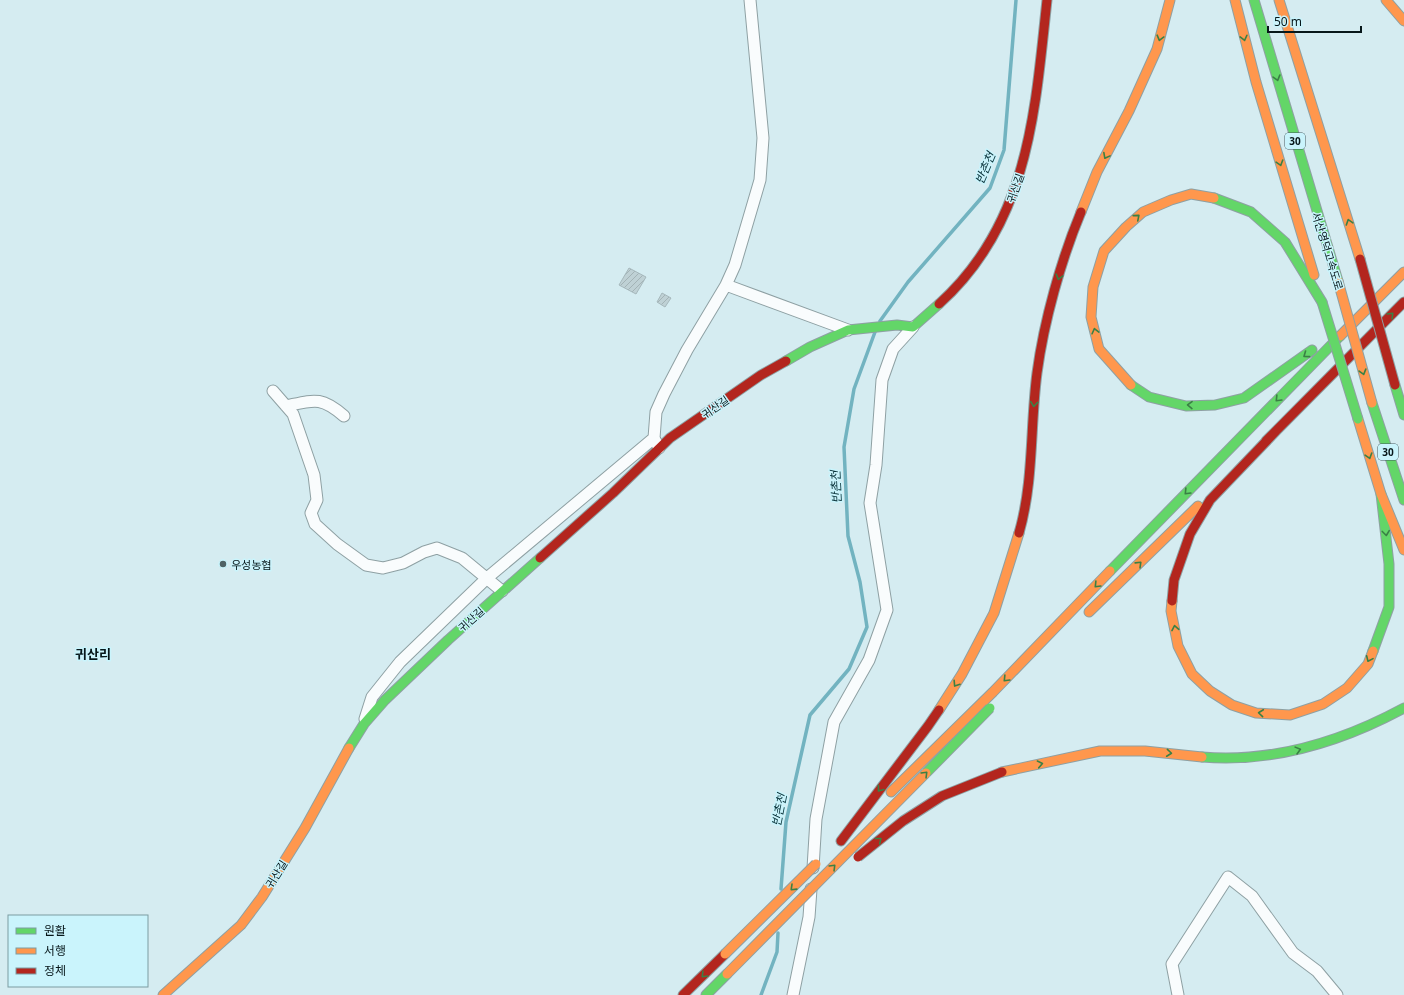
<svg xmlns="http://www.w3.org/2000/svg" width="1404" height="995" font-family="'Noto Sans','Noto Sans KR',sans-serif">
	<style>
		.lines { fill: none; stroke-linecap: round; stroke-linejoin: round }
		.stream { stroke: #72b3c0; stroke-width: 3.5 }
		.building { fill: url(#building-hatch); stroke: #a6b8bc }
		.street-casing { stroke: #8ea0a3; stroke-width: 13 }
		.fast-casing { stroke: #8ea0a3; stroke-width: 11 }
		.slow-casing { stroke: #8ea0a3; stroke-width: 11 }
		.jam-casing { stroke: #8ea0a3; stroke-width: 11 }
		.street { stroke: #f9fcfd; stroke-width: 11 }
		.fast { stroke: #63d668; stroke-width: 9 }
		.slow { stroke: #ff974d; stroke-width: 9 }
		.jam { stroke: #b3261e; stroke-width: 9 }
		.fast-bridge-casing { stroke: #8ea0a3; stroke-width: 11; stroke-linecap: butt }
		.slow-bridge-casing { stroke: #8ea0a3; stroke-width: 11; stroke-linecap: butt }
		.jam-bridge-casing { stroke: #8ea0a3; stroke-width: 11; stroke-linecap: butt }
		.fast-bridge { stroke: #63d668; stroke-width: 9 }
		.slow-bridge { stroke: #ff974d; stroke-width: 9 }
		.jam-bridge { stroke: #b3261e; stroke-width: 9 }
		.oneway { stroke: #3a8045 }
		.poi-dot { fill: #4f6265; stroke: #caf4fc; stroke-width: 1.5 }
		.labels { text-anchor: middle; dominant-baseline: central; stroke-width: 3; stroke-linejoin: round; paint-order: stroke }
		.shield { fill: #caf4fc; stroke: #42595e; stroke-width: 1 }
		.shield-label { font-size: 10px; font-weight: bold; fill: #07171a }
		.street-label { font-size: 11px; fill: #07171a; stroke: #caf4fc }
		.poi-label { font-size: 11px; fill: #07171a; stroke: #caf4fc; text-anchor: start }
		.water-label { font-size: 12px; font-style: italic; fill: #073138; stroke: #caf4fc }
		.quarter-label { font-size: 13px; font-weight: bold; fill: #07171a; stroke: #caf4fc }
	</style>
	<defs>
		<pattern id="building-hatch" width="6" height="6" patternUnits="userSpaceOnUse"><rect width="6" height="6" fill="#bfd1d5"/><path d="M-1 1l2-2M0 6l6-6M5 7l2-2" fill="none" stroke="#a3b3b6"/></pattern>
	</defs>
	<rect width="100%" height="100%" fill="#d5ecf1"/>
	<g class="lines">
		<path class="stream" d="M 880,321 L 908,282 L 990,188 L 1004,150 L 1016,0
			M 781,889 L 786,822 L 810,715 L 849,669 L 867,627 L 860,582 L 848,536 L 844,447 L 854,389 L 875,332
			M 761,995 L 777,952 L 778,933"/>
	</g>
	<path class="building" d="M 629,268 L 646,277 L 636,294 L 619,285 Z
		M 662,293 L 671,298 L 665,307 L 657,302 Z"/>
	<g class="lines">
		<defs>
			<path id="street" d="M 726,285 L 848,330
				M 273,391 L 293,414 L 314,475 L 317,500 L 311,513 L 315,524 L 337,544 L 366,565 L 383,568 L 403,563 L 424,552 L 437,548 L 462,558 L 502,591
				M 286,406 C 314,400 321,396 344,416
				M 659,448 L 654,438 L 656,412 L 664,394 L 687,350 L 726,285 L 735,265 L 760,180 L 763,138 L 750,0
				M 365,719 L 372,697 L 400,662 L 487,578 L 654,438
				M 813,868 L 816,819 L 834,722 L 869,660 L 887,610 L 870,503 L 876,465 L 882,380 L 893,349 L 913,327
				M 793,995 L 809,917 L 811,889
				M 1178,995 L 1172,964 L 1228,877 L 1252,896 L 1293,953 L 1317,971 L 1337,995"/>
			<path id="fast" d="M 1254,0 L 1338,281
				M 1214,198 L 1251,212 L 1285,242 L 1322,302
				M 786,361 L 810,347 L 848,330 L 897,325 L 913,327 L 939,304
				M 1131,385 L 1149,397 L 1186,406 L 1215,405 L 1244,398 L 1312,350
				M 1395,385 L 1404,415
				M 1372,403 L 1404,500
				M 1110,571 L 1340,336
				M 1373,651 L 1389,607 L 1389,564 L 1381,494
				M 349,748 L 364,724 L 385,700 L 448,640 L 540,558
				M 1202,757 C 1274,763 1341,742 1404,708
				M 706,995 L 727,974"/>
			<path id="slow" d="M 1235,0 L 1256,82 L 1314,275
				M 1279,0 L 1360,259
				M 1386,0 L 1404,21
				M 1081,212 L 1097,172 L 1129,111 L 1157,49 L 1170,0
				M 1340,336 L 1404,272
				M 1131,385 L 1099,349 L 1091,317 L 1093,287 L 1104,251 L 1126,227 L 1143,212 L 1171,200 L 1191,194 L 1214,198
				M 1358,419 L 1381,494 L 1404,550
				M 1172,601 L 1171,611 L 1178,646 L 1192,674 L 1210,691 L 1232,705 L 1256,713 L 1290,715 L 1323,704 L 1347,688 L 1368,664 L 1373,651
				M 1089,612 L 1198,506
				M 939,710 L 962,674 L 994,613 L 1019,533
				M 1002,772 L 1100,751 L 1145,751 L 1202,757
				M 891,792 L 993,692 L 1110,571
				M 163,995 L 241,925 L 262,897 L 305,828 L 349,748"/>
			<path id="jam" d="M 939,304 C 1029,223 1035,112 1047,0
				M 1266,441 L 1404,302
				M 1019,533 C 1034,481 1030,426 1037,373 C 1044,321 1061,260 1081,212
				M 540,558 L 613,493 L 670,438 L 761,375 L 786,361
				M 1172,601 L 1174,580 L 1190,534 L 1210,500 L 1276,431
				M 841,841 L 928,726 L 939,710
				M 683,995 L 725,954"/>
		</defs>
		<use href="#street" class="street-casing"/>
		<use href="#fast" class="fast-casing"/>
		<use href="#slow" class="slow-casing"/>
		<use href="#jam" class="jam-casing"/>
		<use href="#street" class="street"/>
		<use href="#fast" class="fast"/>
		<use href="#slow" class="slow"/>
		<use href="#jam" class="jam"/>
		<defs>
			<path id="fast-bridge" d="M 1322,302 L 1358,419
				M 926,773 L 990,708"/>
			<path id="slow-bridge" d="M 1338,281 L 1372,403
				M 725,954 L 816,864
				M 727,974 L 926,773"/>
			<path id="jam-bridge" d="M 1360,259 L 1395,385
				M 858,857 L 903,821 L 942,796 L 1002,772"/>
		</defs>
		<use href="#fast-bridge" class="fast-bridge-casing"/>
		<use href="#slow-bridge" class="slow-bridge-casing"/>
		<use href="#jam-bridge" class="jam-bridge-casing"/>
		<use href="#fast-bridge" class="fast-bridge"/>
		<use href="#slow-bridge" class="slow-bridge"/>
		<use href="#jam-bridge" class="jam-bridge"/>
	</g>
	<defs><path id="oneway-chevron" d="M-2-3.5L2.5 0L-2 3.5" fill="none" stroke-width="1.6" stroke-linecap="round" stroke-linejoin="round"/></defs>
	<g class="oneway">
		<use href="#oneway-chevron" transform="translate(1160 38) rotate(105)"/>
		<use href="#oneway-chevron" transform="translate(1244 38) rotate(76)"/>
		<use href="#oneway-chevron" transform="translate(1277 78) rotate(74)"/>
		<use href="#oneway-chevron" transform="translate(1106 156) rotate(118)"/>
		<use href="#oneway-chevron" transform="translate(1280 163) rotate(73)"/>
		<use href="#oneway-chevron" transform="translate(1137 217) rotate(-41)"/>
		<use href="#oneway-chevron" transform="translate(1349 222) rotate(-108)"/>
		<use href="#oneway-chevron" transform="translate(1059 277) rotate(105)"/>
		<use href="#oneway-chevron" transform="translate(1391 315) rotate(-45)"/>
		<use href="#oneway-chevron" transform="translate(1095 331) rotate(-104)"/>
		<use href="#oneway-chevron" transform="translate(1306 355) rotate(144)"/>
		<use href="#oneway-chevron" transform="translate(1363 372) rotate(74)"/>
		<use href="#oneway-chevron" transform="translate(1278 399) rotate(134)"/>
		<use href="#oneway-chevron" transform="translate(1034 404) rotate(96)"/>
		<use href="#oneway-chevron" transform="translate(1190 405) rotate(-179)"/>
		<use href="#oneway-chevron" transform="translate(1369 456) rotate(73)"/>
		<use href="#oneway-chevron" transform="translate(1187 492) rotate(134)"/>
		<use href="#oneway-chevron" transform="translate(1386 533) rotate(83)"/>
		<use href="#oneway-chevron" transform="translate(1139 564) rotate(-44)"/>
		<use href="#oneway-chevron" transform="translate(1097 585) rotate(134)"/>
		<use href="#oneway-chevron" transform="translate(1175 628) rotate(-101)"/>
		<use href="#oneway-chevron" transform="translate(1369 659) rotate(114)"/>
		<use href="#oneway-chevron" transform="translate(1006 679) rotate(134)"/>
		<use href="#oneway-chevron" transform="translate(956 684) rotate(123)"/>
		<use href="#oneway-chevron" transform="translate(1261 713) rotate(-174)"/>
		<use href="#oneway-chevron" transform="translate(1298 750) rotate(-15)"/>
		<use href="#oneway-chevron" transform="translate(1169 753) rotate(6)"/>
		<use href="#oneway-chevron" transform="translate(1040 764) rotate(-12)"/>
		<use href="#oneway-chevron" transform="translate(925 774) rotate(-45)"/>
		<use href="#oneway-chevron" transform="translate(880 789) rotate(127)"/>
		<use href="#oneway-chevron" transform="translate(879 840) rotate(-39)"/>
		<use href="#oneway-chevron" transform="translate(833 867) rotate(-45)"/>
		<use href="#oneway-chevron" transform="translate(793 888) rotate(136)"/>
		<use href="#oneway-chevron" transform="translate(704 975) rotate(135)"/>
	</g>
	<circle class="poi-dot" cx="223" cy="564" r="4"/>
	<g class="labels">
		<g class="shield">
			<rect x="1285" y="133" width="20" height="16" rx="3"/>
			<rect x="1378" y="444" width="20" height="16" rx="3"/>
		</g>
		<g class="shield-label">
			<text x="1295" y="141">30</text>
			<text x="1388" y="452">30</text>
		</g>
		<g class="street-label">
			<text transform="translate(1015 188) rotate(-71)">귀산길</text>
			<text transform="translate(1328 251) rotate(73)">서산영덕고속도로</text>
			<text transform="translate(715 407) rotate(-35)">귀산길</text>
			<text transform="translate(471 619) rotate(-42)">귀산길</text>
			<text transform="translate(276 874) rotate(-58)">귀산길</text>
		</g>
		<g class="poi-label">
			<text x="231" y="564">우성농협</text>
		</g>
		<g class="water-label">
			<text transform="translate(985 168) rotate(-67)">반촌천</text>
			<text transform="translate(836 487) rotate(-93)">반촌천</text>
			<text transform="translate(779 810) rotate(-79)">반촌천</text>
		</g>
		<g class="quarter-label">
			<text x="93" y="654">귀산리</text>
		</g>
	</g>
	<rect x="8" y="915" width="140" height="72" fill="#caf4fc" stroke="#7c9ca2"/>
	<rect x="16" y="928" width="20" height="6" fill="#63d668" stroke="#7c9ca2"/>
	<text x="44" y="935" font-size="12" fill="#07171a">원활</text>
	<rect x="16" y="948" width="20" height="6" fill="#ff974d" stroke="#7c9ca2"/>
	<text x="44" y="955" font-size="12" fill="#07171a">서행</text>
	<rect x="16" y="968" width="20" height="6" fill="#b3261e" stroke="#7c9ca2"/>
	<text x="44" y="975" font-size="12" fill="#07171a">정체</text>
	<path d="M1268 26v6h93v-6" fill="none" stroke="#07171a" stroke-width="2"/>
	<text x="1274" y="26" font-size="12" fill="#07171a" stroke="#caf4fc" stroke-width="3" paint-order="stroke">50 m</text>
</svg>
